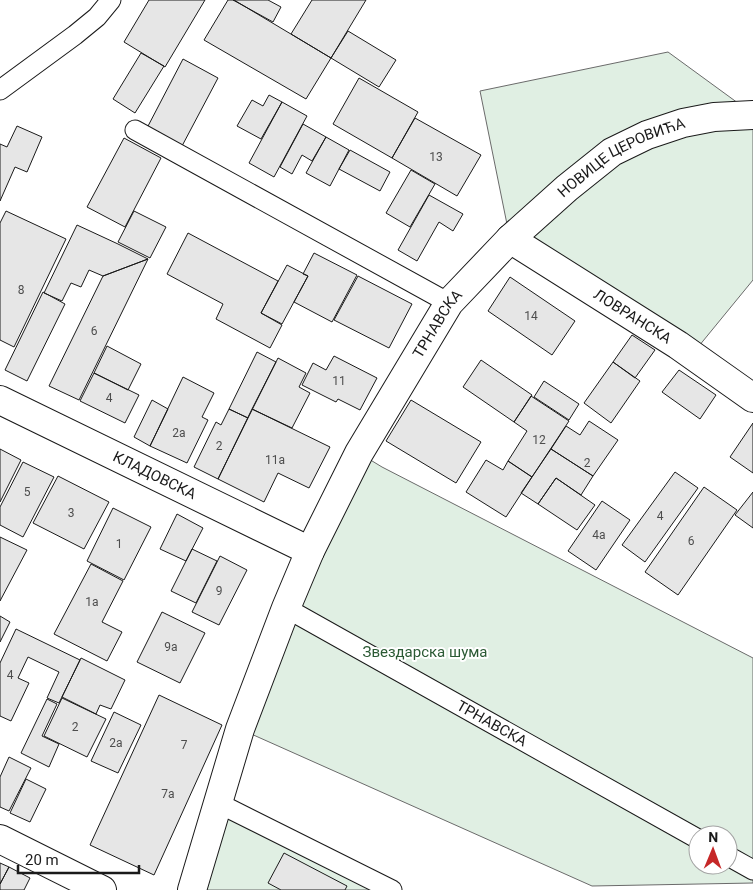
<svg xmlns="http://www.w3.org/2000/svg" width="753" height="890" font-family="Roboto,sans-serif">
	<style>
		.green { fill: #e0efe3; stroke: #6a6a6a; fill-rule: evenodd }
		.building { fill: #e6e6e6; stroke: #1a1a1a }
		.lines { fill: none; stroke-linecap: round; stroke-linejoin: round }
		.service-casing { stroke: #1a1a1a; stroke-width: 21 }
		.minor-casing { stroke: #1a1a1a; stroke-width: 30 }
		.service { stroke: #fff; stroke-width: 19 }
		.minor { stroke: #fff; stroke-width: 28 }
		.labels { text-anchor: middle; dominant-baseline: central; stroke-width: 4; stroke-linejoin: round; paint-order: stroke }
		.number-label { font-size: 12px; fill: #4d4d4d }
		.street-label { font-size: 15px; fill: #1a1a1a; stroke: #fff }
		.park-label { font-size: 15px; fill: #2b5a34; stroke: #fff }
	</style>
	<rect width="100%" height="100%" fill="#fff"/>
	<path class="green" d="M 668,52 L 753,114 L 753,280 L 694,352 L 510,239 L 480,91 Z
		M 359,453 L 382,467 L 753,658 L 753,883 L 592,886 L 240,729 ZM 698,835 L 728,835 L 728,865 L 698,865 Z
		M 218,803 L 392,890 L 192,890 Z"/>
	<path class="building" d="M 149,0 L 205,0 L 165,67 L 124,42 Z
		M 228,0 L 234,0 L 331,58 L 306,99 L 204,40 Z
		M 233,0 L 268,0 L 281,7 L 273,22 Z
		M 312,0 L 366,0 L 331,58 L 291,34 Z
		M 348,31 L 396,60 L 379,87 L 331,58 Z
		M 141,53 L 164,66 L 135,113 L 113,99 Z
		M 183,59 L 218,78 L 182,146 L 147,128 Z
		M 359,78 L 418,112 L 392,158 L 333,124 Z
		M 269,95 L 282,102 L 261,139 L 237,126 L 252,100 L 263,106 Z
		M 282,102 L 307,116 L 274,177 L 249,163 Z
		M 415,118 L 481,155 L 457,196 L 392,158 Z
		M 303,124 L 326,137 L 312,161 L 302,155 L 292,174 L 280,167 Z
		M 17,126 L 42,137 L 27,172 L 15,167 L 0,201 L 0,144 L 7,147 Z
		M 326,137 L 349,150 L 330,186 L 306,173 Z
		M 124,138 L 161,158 L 125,227 L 87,207 Z
		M 350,150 L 390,172 L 380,191 L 339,169 Z
		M 411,170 L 435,184 L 410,227 L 386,213 Z
		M 429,195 L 463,214 L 453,231 L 439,222 L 417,261 L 398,250 Z
		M 6,211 L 66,239 L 14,347 L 0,340 L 0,223 Z
		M 134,211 L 166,227 L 150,258 L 118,242 Z
		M 77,225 L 118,244 L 148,259 L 103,276 L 89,270 L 81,287 L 71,283 L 62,301 L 44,293 Z
		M 188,233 L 278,281 L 261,313 L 282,325 L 270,348 L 216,319 L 223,304 L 167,274 Z
		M 314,253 L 357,275 L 332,322 L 294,302 L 308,276 L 303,274 Z
		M 148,259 L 79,400 L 49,386 L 103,276 Z
		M 287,265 L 308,276 L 282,324 L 261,313 Z
		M 358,276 L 412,304 L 389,348 L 334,320 Z
		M 510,277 L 575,321 L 552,355 L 488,311 Z
		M 43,292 L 65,304 L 27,381 L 5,370 Z
		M 632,335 L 655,350 L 635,378 L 613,362 Z
		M 107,346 L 141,364 L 128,390 L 94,373 Z
		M 257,352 L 276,362 L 248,418 L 229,409 Z
		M 334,356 L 377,378 L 360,410 L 338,399 L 336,402 L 302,385 L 313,363 L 326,370 Z
		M 278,358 L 306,373 L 299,387 L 310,393 L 292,428 L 252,409 Z
		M 481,360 L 532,395 L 514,422 L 463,387 Z
		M 613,362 L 640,381 L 611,423 L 584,403 Z
		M 679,370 L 716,395 L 700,419 L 662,392 Z
		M 94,373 L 139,395 L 125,423 L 80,401 Z
		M 183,377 L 214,393 L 202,417 L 208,420 L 187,463 L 150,446 Z
		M 544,381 L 579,404 L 569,420 L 534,397 Z
		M 531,396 L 569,421 L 532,477 L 508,461 L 527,431 L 514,422 Z
		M 152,400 L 168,409 L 150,446 L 134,437 Z
		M 411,400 L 481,442 L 456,483 L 386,441 Z
		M 229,409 L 248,418 L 218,479 L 194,467 L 216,422 L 221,425 Z
		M 252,409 L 330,447 L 309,488 L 278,473 L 264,502 L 218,479 Z
		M 589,421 L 618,440 L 593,476 L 551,449 L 566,426 L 580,435 Z
		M 753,423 L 753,473 L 730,457 Z
		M 0,449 L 21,460 L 0,502 Z
		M 551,449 L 593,476 L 581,495 L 556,478 L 538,504 L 521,493 Z
		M 486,460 L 503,470 L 508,461 L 532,477 L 506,517 L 466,492 Z
		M 23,462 L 54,477 L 23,537 L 0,525 L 0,507 Z
		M 675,472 L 698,488 L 645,562 L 622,545 Z
		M 58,476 L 109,502 L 84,549 L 33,523 Z
		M 556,478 L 595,505 L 577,530 L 538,504 Z
		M 704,487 L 737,510 L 678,595 L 645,572 Z
		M 753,492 L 753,528 L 735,515 Z
		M 602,501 L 630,520 L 596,570 L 568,551 Z
		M 113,508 L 151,527 L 124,580 L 87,561 Z
		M 177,514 L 203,528 L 186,561 L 160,549 Z
		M 0,537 L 27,550 L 0,601 Z
		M 192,549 L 217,561 L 196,603 L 171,591 Z
		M 220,556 L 247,570 L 219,625 L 192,612 Z
		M 91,564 L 123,581 L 102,622 L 122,632 L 107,661 L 54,634 Z
		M 162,612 L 205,633 L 180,683 L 137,662 Z
		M 0,616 L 10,622 L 0,642 Z
		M 16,629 L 80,660 L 59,703 L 47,698 L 59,672 L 28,657 L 18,678 L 29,683 L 11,721 L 0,716 L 0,663 Z
		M 81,658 L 125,680 L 111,709 L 100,705 L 96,714 L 62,697 Z
		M 159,695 L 222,725 L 154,875 L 90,845 Z
		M 62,698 L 106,719 L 87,757 L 44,736 Z
		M 47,699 L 57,704 L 42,736 L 59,744 L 49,767 L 21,753 Z
		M 114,712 L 141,725 L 118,773 L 91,761 Z
		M 9,757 L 31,768 L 9,811 L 0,807 L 0,777 Z
		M 26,779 L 46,789 L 30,822 L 10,813 Z
		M 284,853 L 347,886 L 345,890 L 281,890 L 268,883 Z
		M 0,863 L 9,867 L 0,884 Z
		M 9,867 L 30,878 L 24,890 L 0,890 L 0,884 Z"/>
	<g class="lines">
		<defs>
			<g id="service">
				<path d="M 0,90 L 75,35 L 97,17 L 111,0"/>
				<path d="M 135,130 L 449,303"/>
				<path id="s1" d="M 286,608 L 698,839"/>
				<path d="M 218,803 L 392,890"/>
				<path d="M 728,856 L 753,870"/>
			</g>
			<g id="minor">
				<path id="s2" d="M 510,239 L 678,345 L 753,398"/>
				<path id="s3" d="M 0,400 L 310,551"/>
				<path d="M 0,839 L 102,890"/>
				<path id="s4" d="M 192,890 L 240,729 L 286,608 L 310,551 L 359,453 L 449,303 L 510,239 L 567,188 L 612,152 L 647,135 L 683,123 L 714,117 L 753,115"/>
			</g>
		</defs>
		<use href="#service" class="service-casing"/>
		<use href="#minor" class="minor-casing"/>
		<use href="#service" class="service"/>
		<use href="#minor" class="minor"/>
	</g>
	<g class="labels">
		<g class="number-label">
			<text x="436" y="157">13</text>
			<text x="21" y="290">8</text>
			<text x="531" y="316">14</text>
			<text x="94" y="331">6</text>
			<text x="339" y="381">11</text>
			<text x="109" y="398">4</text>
			<text x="179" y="433">2a</text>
			<text x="539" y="440">12</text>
			<text x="219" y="446">2</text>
			<text x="275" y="460">11a</text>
			<text x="587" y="463">2</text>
			<text x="27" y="492">5</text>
			<text x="71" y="513">3</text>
			<text x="660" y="516">4</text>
			<text x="599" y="535">4a</text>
			<text x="691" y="541">6</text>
			<text x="119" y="544">1</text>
			<text x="219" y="591">9</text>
			<text x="92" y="602">1a</text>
			<text x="171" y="647">9a</text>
			<text x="10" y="675">4</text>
			<text x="75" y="727">2</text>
			<text x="116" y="743">2a</text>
			<text x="184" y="745">7</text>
			<text x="168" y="794">7a</text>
		</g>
		<g class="street-label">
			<text stroke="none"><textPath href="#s4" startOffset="872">НОВИЦЕ ЦЕРОВИЋА</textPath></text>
			<text stroke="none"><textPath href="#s2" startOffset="145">ЛОВРАНСКА</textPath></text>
			<text stroke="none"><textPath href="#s4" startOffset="620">ТРНАВСКА</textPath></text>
			<text stroke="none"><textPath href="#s3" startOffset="172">КЛАДОВСКА</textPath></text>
			<text stroke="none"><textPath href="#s1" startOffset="236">ТРНАВСКА</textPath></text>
		</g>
		<g class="park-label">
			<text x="425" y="652">Звездарска шума</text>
		</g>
	</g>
	<g transform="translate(713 850) rotate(1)"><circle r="24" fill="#ffffff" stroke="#a3a3a3"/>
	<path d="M0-4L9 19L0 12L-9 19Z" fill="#c62828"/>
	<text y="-8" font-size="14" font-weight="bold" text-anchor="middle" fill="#1a1a1a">N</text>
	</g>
	<path d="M18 865v8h121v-8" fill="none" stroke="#1a1a1a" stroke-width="2.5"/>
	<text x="25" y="865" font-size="15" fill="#1a1a1a" stroke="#ffffff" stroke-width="4" paint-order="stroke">20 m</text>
</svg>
